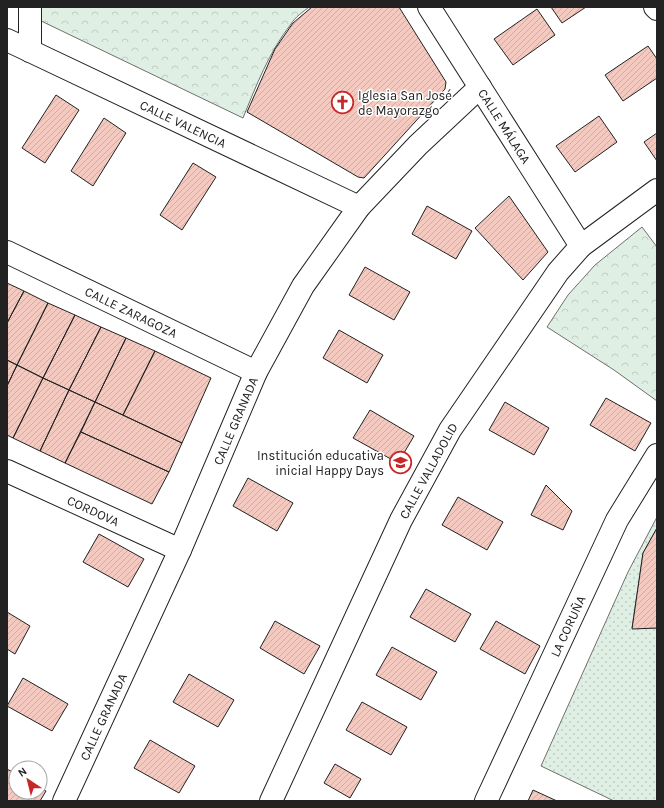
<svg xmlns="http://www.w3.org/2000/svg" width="664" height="808" font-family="Karla,sans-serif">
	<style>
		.grass { fill: url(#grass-dots); stroke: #6f6f6f }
		.park { fill: url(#park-crowns); stroke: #6f6f6f }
		.building { fill: url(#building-hatch); stroke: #222 }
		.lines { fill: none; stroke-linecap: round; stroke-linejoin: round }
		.street-casing { stroke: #222; stroke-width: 24 }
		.street { stroke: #fff; stroke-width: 22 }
		.labels { text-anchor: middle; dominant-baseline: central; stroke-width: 3; stroke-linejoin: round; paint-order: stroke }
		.poi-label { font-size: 13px; fill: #222; stroke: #fff; text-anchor: start }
		.street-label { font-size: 13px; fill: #222; stroke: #fff }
	</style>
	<defs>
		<pattern id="grass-dots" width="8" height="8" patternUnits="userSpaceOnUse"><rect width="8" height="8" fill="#e0efe3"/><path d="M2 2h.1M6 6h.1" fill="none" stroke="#c0cdc2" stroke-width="1.8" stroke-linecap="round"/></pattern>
		<pattern id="park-crowns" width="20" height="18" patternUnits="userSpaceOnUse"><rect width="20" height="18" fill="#e0efe3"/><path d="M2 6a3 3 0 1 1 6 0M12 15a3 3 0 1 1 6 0" fill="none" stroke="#c0cdc2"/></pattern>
		<pattern id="building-hatch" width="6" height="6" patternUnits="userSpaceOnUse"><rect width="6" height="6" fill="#f3c9c0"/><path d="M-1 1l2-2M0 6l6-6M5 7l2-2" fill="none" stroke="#d0aca5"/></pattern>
	</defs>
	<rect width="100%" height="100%" fill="#fff"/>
	<path class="grass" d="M 657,517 L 657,528 L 643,553 L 632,628 L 657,628 L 657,801 L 614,801 L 541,766 L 628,572 Z"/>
	<path class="park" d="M 38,7 L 309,7 C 303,12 295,17 291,24 C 269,52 256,86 243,118 L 37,19 Z
		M 642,227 L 657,247 L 657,401 L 614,370 L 547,327 L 568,295 L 595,265 Z"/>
	<path class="building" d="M 312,7 L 399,7 L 446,82 L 445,89 L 364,178 L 358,177 L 247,112 L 275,49 L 293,23 Z
		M 551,7 L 586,7 L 562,23 Z
		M 537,9 L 555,35 L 513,65 L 494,39 Z
		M 648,46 L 657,59 L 657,78 L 623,101 L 605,75 Z
		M 56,95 L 79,110 L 45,163 L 22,148 Z
		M 599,116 L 617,142 L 575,172 L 556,146 Z
		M 104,118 L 126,133 L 93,186 L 71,171 Z
		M 657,133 L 657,161 L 644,142 Z
		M 193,163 L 216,177 L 182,230 L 160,215 Z
		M 509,196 L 548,252 L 523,280 L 475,228 Z
		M 427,206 L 472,231 L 456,259 L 412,234 Z
		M 365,267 L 410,292 L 394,320 L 349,295 Z
		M 7,283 L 24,291 L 7,323 Z
		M 24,291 L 48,303 L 17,365 L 7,360 L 7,323 Z
		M 48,303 L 75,315 L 43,378 L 17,365 Z
		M 75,315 L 101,327 L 69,390 L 43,378 Z
		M 101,327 L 126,338 L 95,402 L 69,390 Z
		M 339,330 L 383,355 L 367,383 L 323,358 Z
		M 126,338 L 155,351 L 123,415 L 95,402 Z
		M 155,351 L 211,378 L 182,443 L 123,415 Z
		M 7,360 L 17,365 L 7,386 Z
		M 17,365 L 43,378 L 13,438 L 7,435 L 7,386 Z
		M 43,378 L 69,390 L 40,451 L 13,438 Z
		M 69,390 L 95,402 L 65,463 L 40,451 Z
		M 606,398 L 651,423 L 635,451 L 590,425 Z
		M 95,402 L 182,443 L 169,472 L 81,432 Z
		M 505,402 L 549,428 L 534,455 L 489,430 Z
		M 370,410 L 414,436 L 398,463 L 353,438 Z
		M 81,432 L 169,472 L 152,504 L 65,463 Z
		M 248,478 L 293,503 L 277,531 L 233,506 Z
		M 546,485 L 572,511 L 563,530 L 531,515 Z
		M 458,497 L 503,522 L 487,550 L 442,525 Z
		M 657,528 L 657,628 L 632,629 L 643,553 Z
		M 99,534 L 144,559 L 128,587 L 83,562 Z
		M 426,589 L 471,614 L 455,642 L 410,617 Z
		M 7,612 L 30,626 L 15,654 L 7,649 Z
		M 275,621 L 320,646 L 304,674 L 260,648 Z
		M 496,621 L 540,646 L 525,674 L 480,649 Z
		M 392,647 L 437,672 L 421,700 L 376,675 Z
		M 189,674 L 234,700 L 218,727 L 173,702 Z
		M 23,678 L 68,704 L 52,731 L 7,706 Z
		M 362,702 L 407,727 L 391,755 L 346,730 Z
		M 150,740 L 195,766 L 179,793 L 134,768 Z
		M 335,764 L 361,779 L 350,798 L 324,783 Z
		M 7,769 L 16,774 L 16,792 L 40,792 L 40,788 L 46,791 L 40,801 L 7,801 Z
		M 533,790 L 557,801 L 528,801 Z"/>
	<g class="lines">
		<defs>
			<g id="street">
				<path d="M 30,7 L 30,51"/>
				<path id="s1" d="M 429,7 L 581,246"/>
				<path d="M 655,7 L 657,9"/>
				<path id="s2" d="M 7,40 L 359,207"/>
				<path id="s3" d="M 7,252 L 256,372"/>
				<path id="s4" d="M 7,471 L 180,550"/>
				<path id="s5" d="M 64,801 L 180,550 L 256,372 L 303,286 L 359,207 L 418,145 L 480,87"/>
				<path id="s6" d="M 271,801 L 401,520 L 450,430 L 558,272 L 581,246 L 657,190"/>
				<path id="s7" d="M 486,801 L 617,520 L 657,455"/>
			</g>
		</defs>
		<use href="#street" class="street-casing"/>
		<use href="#street" class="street"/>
	</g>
	<defs>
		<symbol id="church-ring" viewBox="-11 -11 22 22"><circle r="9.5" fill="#fff" stroke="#c62828" stroke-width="1.5"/><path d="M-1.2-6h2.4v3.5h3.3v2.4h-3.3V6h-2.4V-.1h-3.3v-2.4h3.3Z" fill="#c62828"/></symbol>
		<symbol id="school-ring" viewBox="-11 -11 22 22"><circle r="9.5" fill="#fff" stroke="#c62828" stroke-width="1.5"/><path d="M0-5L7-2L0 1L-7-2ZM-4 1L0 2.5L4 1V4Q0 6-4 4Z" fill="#c62828"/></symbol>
	</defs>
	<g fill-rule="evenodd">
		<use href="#church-ring" x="330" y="90" width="25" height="25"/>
		<use href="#school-ring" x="388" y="450" width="25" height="25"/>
	</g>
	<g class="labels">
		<g class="poi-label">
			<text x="358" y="95">Iglesia San José<tspan x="358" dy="15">de Mayorazgo</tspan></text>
			<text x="384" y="455" text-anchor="end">Institución educativa<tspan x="384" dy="15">inicial Happy Days</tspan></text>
		</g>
		<g class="street-label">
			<text stroke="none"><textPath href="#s2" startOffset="195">CALLE VALENCIA</textPath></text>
			<text stroke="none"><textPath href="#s1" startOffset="141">CALLE MÁLAGA</textPath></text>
			<text stroke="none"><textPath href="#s3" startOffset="138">CALLE ZARAGOZA</textPath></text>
			<text stroke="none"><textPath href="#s5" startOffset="417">CALLE GRANADA</textPath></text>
			<text stroke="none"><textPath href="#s6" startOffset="366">CALLE VALLADOLID</textPath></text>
			<text stroke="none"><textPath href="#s4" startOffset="95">CORDOVA</textPath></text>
			<text stroke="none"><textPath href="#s7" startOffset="193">LA CORUÑA</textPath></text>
			<text stroke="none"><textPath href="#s5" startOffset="93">CALLE GRANADA</textPath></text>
		</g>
	</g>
	<rect width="664" height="808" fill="none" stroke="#222222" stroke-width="16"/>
	<g transform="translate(28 780) rotate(325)"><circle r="19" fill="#ffffff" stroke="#a7a7a7"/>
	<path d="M0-3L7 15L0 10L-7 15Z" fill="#c62828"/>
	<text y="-6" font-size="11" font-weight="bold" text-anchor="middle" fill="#222222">N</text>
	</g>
</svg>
